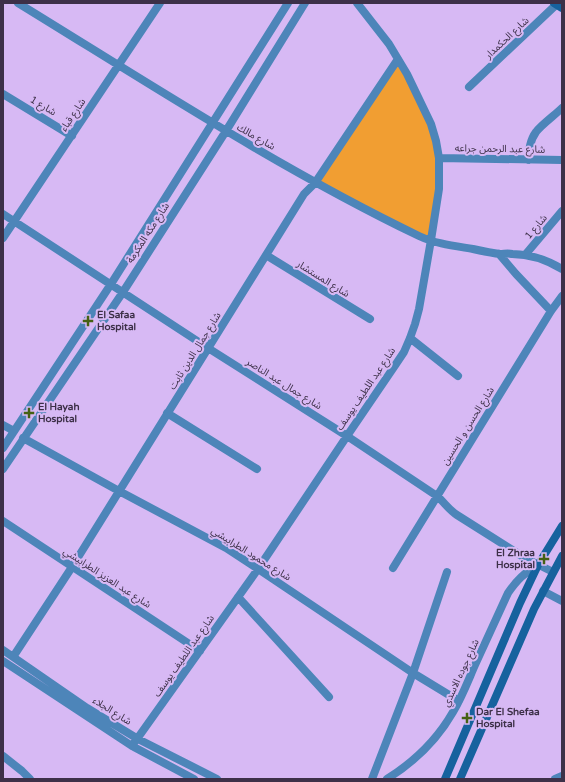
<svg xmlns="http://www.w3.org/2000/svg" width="565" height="782" font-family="'Varela Round','Noto Sans Arabic',sans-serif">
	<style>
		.green { fill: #f19e32 }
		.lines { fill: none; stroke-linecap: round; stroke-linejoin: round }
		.street { stroke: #4d85b9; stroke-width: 8 }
		.secondary { stroke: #16629e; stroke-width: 8 }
		.poi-dot { fill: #456113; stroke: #d7b9f4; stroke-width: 1.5 }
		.labels { text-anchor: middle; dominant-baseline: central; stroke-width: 4; stroke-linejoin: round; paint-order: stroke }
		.street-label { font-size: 10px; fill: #3d3048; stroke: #d7b9f4 }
		.poi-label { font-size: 10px; font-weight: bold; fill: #3d3048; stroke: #d7b9f4; text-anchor: start }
	</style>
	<rect width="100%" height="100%" fill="#d7b9f4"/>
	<path class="green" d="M 398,61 L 429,125 L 437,156 L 438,189 L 430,239 L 315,182 Z"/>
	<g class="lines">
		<path class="street" d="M 18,3 C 150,84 280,169 419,236 C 436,244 455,246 473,249 C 482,251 491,253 500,254 C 504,254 508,253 512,254 C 530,254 547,260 562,269
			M 469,87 L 558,3
			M 3,94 L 72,136
			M 439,158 L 562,160
			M 528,160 C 529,150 530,140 536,132 C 541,125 555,115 562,108
			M 3,214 L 208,348 L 347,436 L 437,496 C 444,502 449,510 457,515 L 525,558 L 553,572
			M 3,238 L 160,3
			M 499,254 L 516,274 L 551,311
			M 266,255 L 370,319
			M 525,255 L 562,211
			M 410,338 L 458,376
			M 167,413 L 257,469
			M 3,425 L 14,431
			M 23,438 L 119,491 L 226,548 L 258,569 L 413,673 L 459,701
			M 3,448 L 111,284 L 288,3
			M 3,469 L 123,292 L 226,131 L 305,3
			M 3,521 L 200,651
			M 393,568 L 551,311 L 562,296
			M 543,591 L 562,601
			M 238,597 L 329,697
			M 3,650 L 87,708 L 138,739 L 217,779
			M 13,657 L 72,567 L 304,194 L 315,183 L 398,59
			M 3,661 L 132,746 L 194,779
			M 132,746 L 258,569 L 347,436 L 396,364 L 404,352 L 410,338 L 415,324 L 419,309 L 431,240 L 439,189 L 439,158 L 436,141 L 431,124 L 407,74 L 389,44 L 357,3
			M 3,756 L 22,771 L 30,779
			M 372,779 L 413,673 L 447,572
			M 387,779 C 414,762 437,740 453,712 C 462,697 468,681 475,665 C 486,641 497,617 508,593 C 517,580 524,573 538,565
			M 555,779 L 562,776"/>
		<path class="secondary" d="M 554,3 L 562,8
			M 445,779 L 520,603 L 538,565 L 562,526
			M 460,779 L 534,609 L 562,556"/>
	</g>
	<g class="poi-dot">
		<path d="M86 315h4v4h4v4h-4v4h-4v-4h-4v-4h4z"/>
		<path d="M27 407h4v4h4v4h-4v4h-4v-4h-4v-4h4z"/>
		<path d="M542 553h4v4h4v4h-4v4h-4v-4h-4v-4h4z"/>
		<path d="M465 712h4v4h4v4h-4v4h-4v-4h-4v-4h4z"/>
	</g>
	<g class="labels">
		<g class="street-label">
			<text transform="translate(507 38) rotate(-43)">شارع الحكمدار</text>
			<text transform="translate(43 106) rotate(31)">شارع 1</text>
			<text transform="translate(73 115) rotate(-56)">شارع قباء</text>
			<text transform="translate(256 137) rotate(30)">شارع مالك</text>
			<text transform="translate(500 149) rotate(1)">شارع عبد الرحمن جراعه</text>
			<text transform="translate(536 227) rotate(-50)">شارع 1</text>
			<text transform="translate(148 233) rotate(-57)">شارع مكه المكرمة</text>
			<text transform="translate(323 279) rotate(32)">شارع المستشار</text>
			<text transform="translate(195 351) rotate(-58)">شارع جمال الدين ثابت</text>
			<text transform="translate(284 384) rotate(32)">شارع جمال عبد الناصر</text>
			<text transform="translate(366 389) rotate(-56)">شارع عبد اللطيف يوسف</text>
			<text transform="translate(468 426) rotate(-58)">شارع الحسن و الحسين</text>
			<text transform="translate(251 554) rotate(32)">شارع محمود الطرابيشي</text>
			<text transform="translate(107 578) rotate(33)">شارع عبد العزيز الطرابيشي</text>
			<text transform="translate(184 656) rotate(-55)">شارع عبد اللطيف يوسف</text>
			<text transform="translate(461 673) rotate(-65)">شارع جوده الاسدي</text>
			<text transform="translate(112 711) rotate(32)">شارع الجلاء</text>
		</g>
		<g class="poi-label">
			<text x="97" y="315">El Safaa<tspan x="97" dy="12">Hospital</tspan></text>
			<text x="38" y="407">El Hayah<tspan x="38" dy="12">Hospital</tspan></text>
			<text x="535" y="553" text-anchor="end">El Zhraa<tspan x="535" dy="12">Hospital</tspan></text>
			<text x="476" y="712">Dar El Shefaa<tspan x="476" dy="12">Hospital</tspan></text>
		</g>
	</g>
	<rect width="565" height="782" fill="none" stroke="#3d3048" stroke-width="8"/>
</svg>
